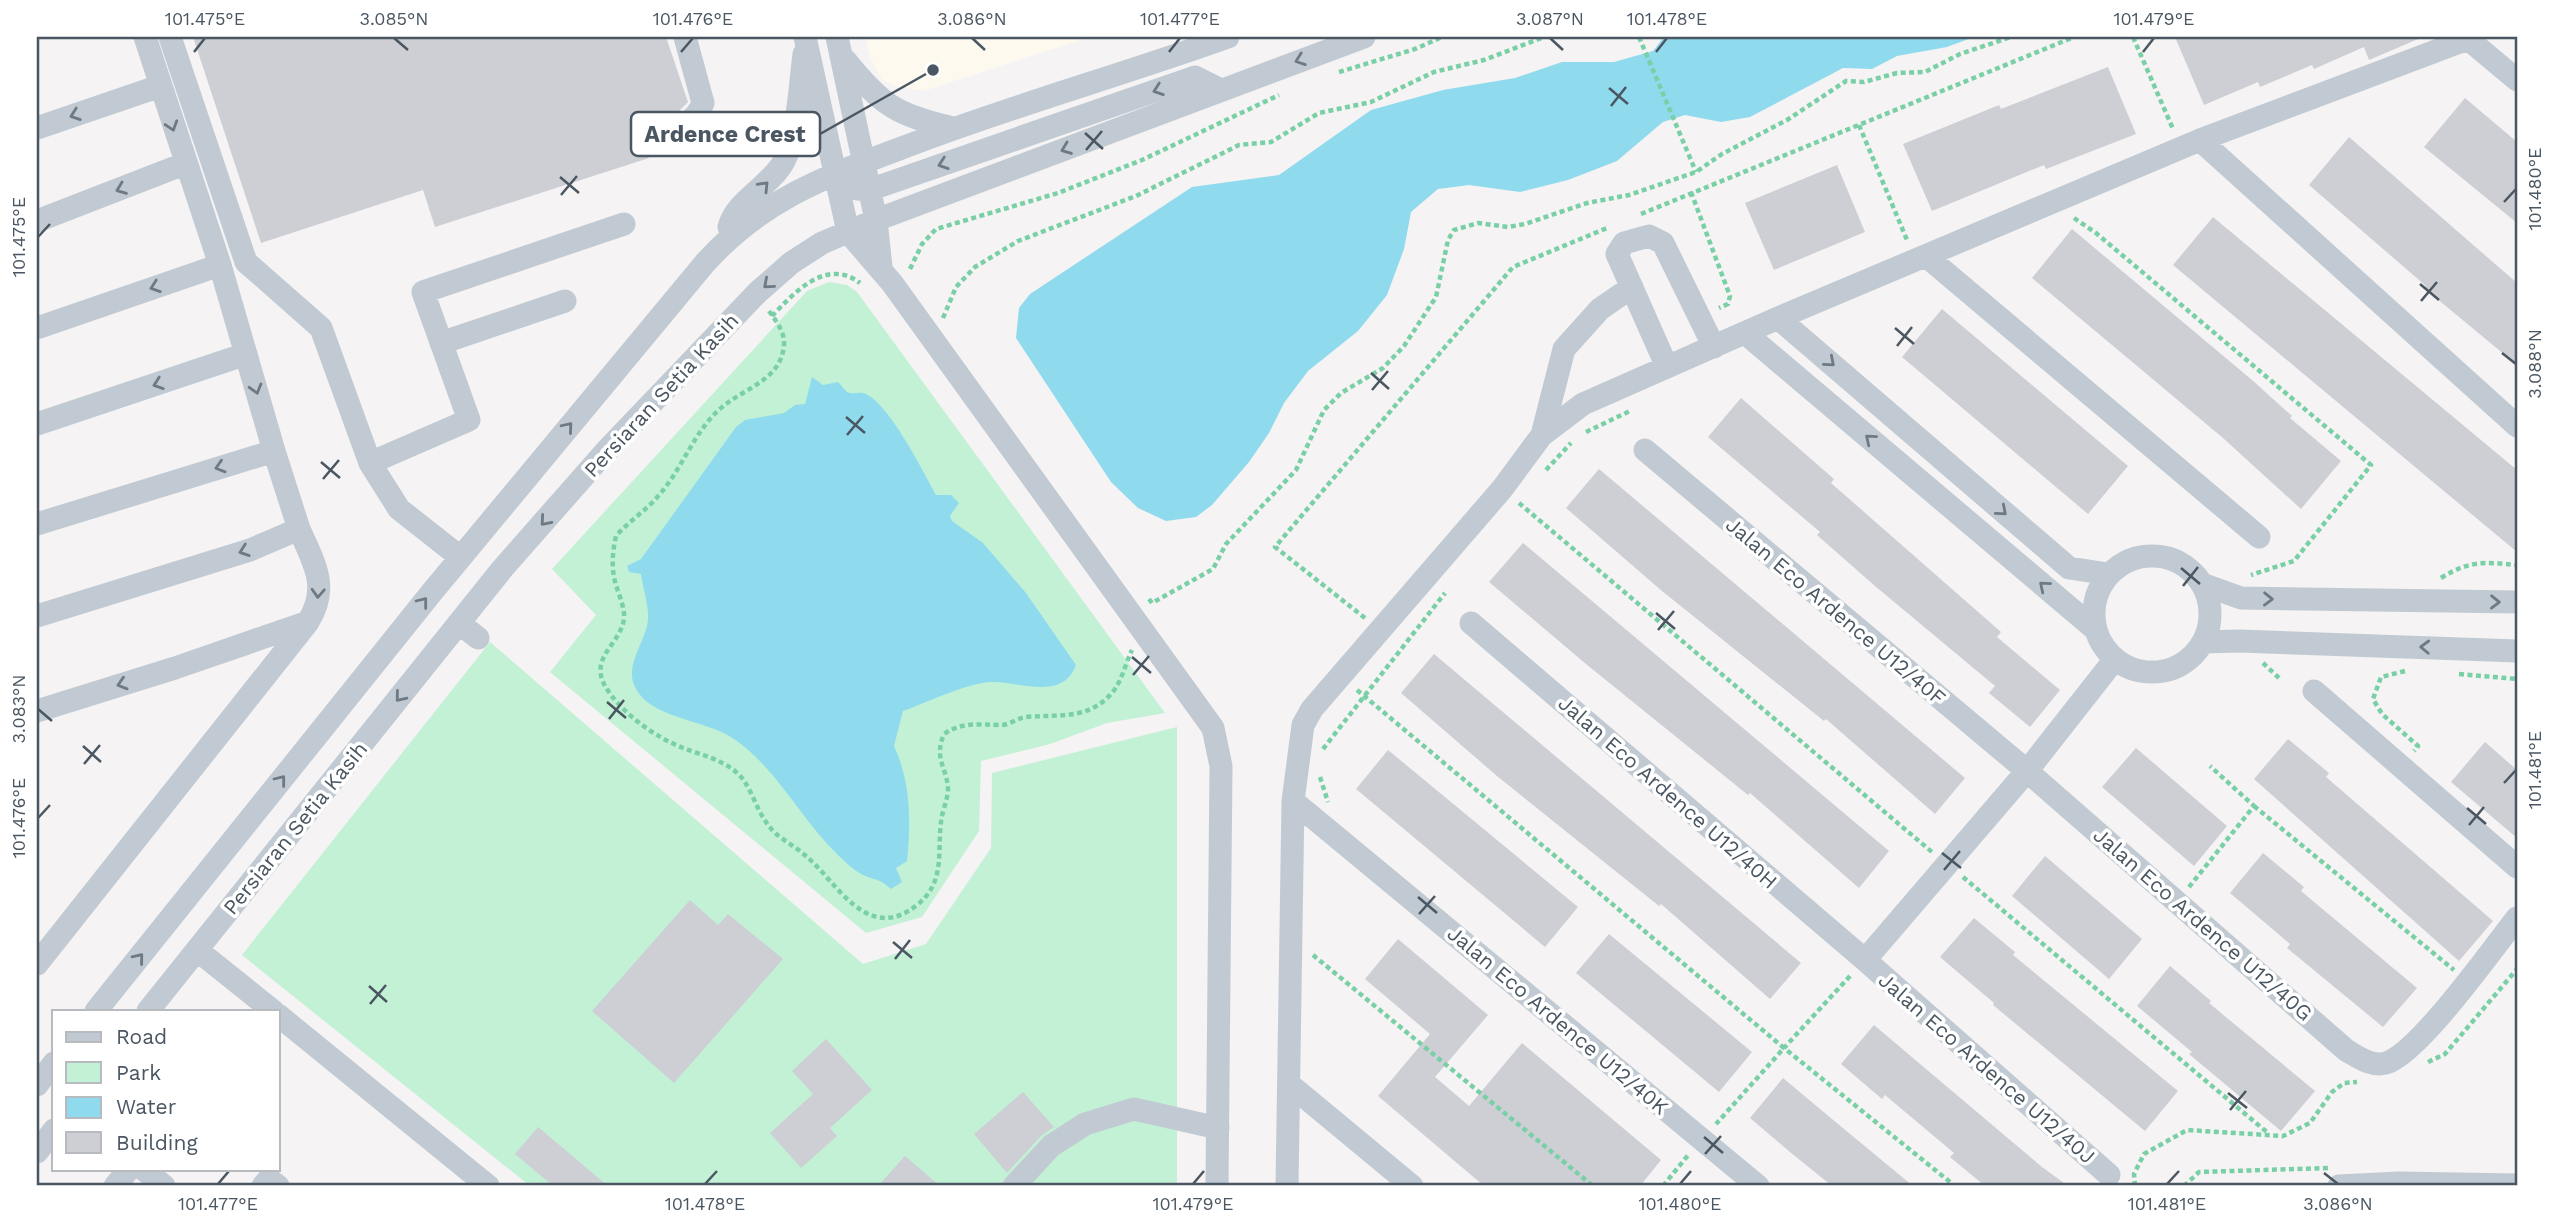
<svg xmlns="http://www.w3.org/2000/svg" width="2554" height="1223" font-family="'Work Sans',sans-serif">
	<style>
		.commercial { fill: #fdf9ef }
		.green { fill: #c3f1d5 }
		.water { fill: #90daee }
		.building { fill: #cdcfd5 }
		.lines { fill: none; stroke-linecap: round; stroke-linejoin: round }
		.path { stroke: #7ad0a6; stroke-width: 4.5; stroke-dasharray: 5 3.5; stroke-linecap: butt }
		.minor { stroke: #c1cad2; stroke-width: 23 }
		.oneway { stroke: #6e7983 }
		.ticks { fill: none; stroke: #4a5661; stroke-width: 2.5 }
		.labels { text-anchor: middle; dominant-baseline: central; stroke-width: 7; stroke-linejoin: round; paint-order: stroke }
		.street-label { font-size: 21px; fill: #4a5661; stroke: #fff }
		.leader { fill: none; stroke: #4a5661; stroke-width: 2.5 }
		.callout-dot { fill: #4a5661; stroke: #fff; stroke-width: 2.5 }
		.callout { fill: #fff; stroke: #4a5661; stroke-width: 2.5 }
		.callout-label { font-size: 23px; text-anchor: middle; font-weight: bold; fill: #4a5661 }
		.neatline { fill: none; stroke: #4a5661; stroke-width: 2.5 }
		.ticks-label { font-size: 18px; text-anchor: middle; fill: #4a5661 }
	</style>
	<rect width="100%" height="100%" fill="#f5f3f3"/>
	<path class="commercial" d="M 865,37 L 1090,37 L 924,91 L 895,86 L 882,80 L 871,60 Z"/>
	<path class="green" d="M 829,282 L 847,285 L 857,292 L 1165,713 L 1107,723 L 1050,744 L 981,761 L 979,831 L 922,917 L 866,933 L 550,672 L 596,615 L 552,569 L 807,291 Z
		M 490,642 L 863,964 L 926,944 L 991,848 L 992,773 L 1177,727 L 1177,1186 L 530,1186 L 242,955 Z"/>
	<path class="water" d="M 1664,37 L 1974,37 L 1947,47 L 1897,56 L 1872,69 L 1843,68 L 1750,117 L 1721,122 L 1685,115 L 1663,122 L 1617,161 L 1568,180 L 1520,192 L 1469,185 L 1438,189 L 1411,212 L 1404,249 L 1387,295 L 1358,331 L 1308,371 L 1284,403 L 1269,433 L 1249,462 L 1212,505 L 1196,517 L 1166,521 L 1138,508 L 1111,482 L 1016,338 L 1019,308 L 1030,294 L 1192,187 L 1279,175 L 1371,110 L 1443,90 L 1515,78 L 1562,62 L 1614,62 L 1653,51 Z
		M 812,377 L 823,385 L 838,382 L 847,392 C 853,395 857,392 863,393 C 887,399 924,473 936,495 L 951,495 L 959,503 L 950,516 L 952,521 L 983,543 L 1026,593 L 1076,665 C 1061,705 1012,677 982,683 C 956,688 928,702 903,711 L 894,746 C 911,783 911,821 907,861 L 896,868 L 902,882 L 891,889 C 877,877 876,881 863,875 C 855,871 845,862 838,855 C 800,819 776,766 731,737 C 705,720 649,718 635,687 C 625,667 642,646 647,626 C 651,609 643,591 641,574 L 629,572 L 627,566 L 641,559 L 736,427 L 745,420 L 784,413 L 795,405 L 805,404 Z"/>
	<path class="building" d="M 193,37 L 666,37 L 688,102 L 676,114 L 638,126 L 639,145 L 649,158 L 435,227 L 423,190 L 261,243 Z
		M 2175,37 L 2423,37 L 2369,60 L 2364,47 L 2314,69 L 2312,65 L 2260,87 L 2258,82 L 2204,105 Z
		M 2108,67 L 2136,134 L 2046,169 L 2044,165 L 1932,211 L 1903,144 L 1999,105 L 2001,109 Z
		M 2465,98 L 2517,142 L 2517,223 L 2424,147 Z
		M 2349,137 L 2517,283 L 2517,365 L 2424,288 L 2426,286 L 2309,185 Z
		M 1837,165 L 1865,232 L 1774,270 L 1745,203 Z
		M 2213,217 L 2517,470 L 2517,552 L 2173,265 Z
		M 2072,229 L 2252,380 L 2292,416 L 2290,418 L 2341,461 L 2301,509 L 2223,438 L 2032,278 Z
		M 1942,309 L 2128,466 L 2088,514 L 1902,357 Z
		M 1741,398 L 1834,479 L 1831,483 L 2001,632 L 1997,637 L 2060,690 L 2030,727 L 1989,693 L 1995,686 L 1875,586 L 1817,535 L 1820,532 L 1708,437 Z
		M 1599,469 L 1965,778 L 1935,814 L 1826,719 L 1824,721 L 1662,591 L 1566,508 Z
		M 1523,543 L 1889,851 L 1859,888 L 1750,793 L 1748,795 L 1586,664 L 1489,582 Z
		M 1434,654 L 1801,963 L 1770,999 L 1661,904 L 1659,906 L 1497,776 L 1401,693 Z
		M 2288,739 L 2329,773 L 2326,777 L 2493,921 L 2459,961 L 2254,779 Z
		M 2485,742 L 2517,770 L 2517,838 L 2451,782 Z
		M 2136,748 L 2227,826 L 2194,866 L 2102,787 Z
		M 1388,750 L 1578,907 L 1545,947 L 1356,789 Z
		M 2263,853 L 2304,887 L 2301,891 L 2417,988 L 2383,1027 L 2287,948 L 2290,944 L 2230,893 Z
		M 2045,856 L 2142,939 L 2109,979 L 2012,896 Z
		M 690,900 L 718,925 L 728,914 L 783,959 L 674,1083 L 592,1011 Z
		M 1974,918 L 2015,952 L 2013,955 L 2178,1091 L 2145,1131 L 1993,1005 L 1994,1003 L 1940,957 Z
		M 1609,934 L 1752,1052 L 1719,1092 L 1576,973 Z
		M 1398,939 L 1488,1015 L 1435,1077 L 1469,1106 L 1522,1043 L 1661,1160 L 1640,1186 L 1484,1186 L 1378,1096 L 1430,1034 L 1365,979 Z
		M 2170,966 L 2211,1001 L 2209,1003 L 2315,1091 L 2281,1131 L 2189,1054 L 2192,1052 L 2137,1006 Z
		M 1874,1025 L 2042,1167 L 2068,1186 L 1985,1186 L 1950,1157 L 1954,1153 L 1885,1095 L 1882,1099 L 1841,1064 Z
		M 826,1039 L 872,1090 L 830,1128 L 837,1136 L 801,1168 L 770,1133 L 813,1094 L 792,1071 Z
		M 1783,1078 L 1832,1119 L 1913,1186 L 1832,1186 L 1790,1152 L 1750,1118 Z
		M 1023,1092 L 1054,1127 L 1041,1136 L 1007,1173 L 974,1134 Z
		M 538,1127 L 608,1186 L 553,1186 L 515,1154 Z
		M 905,1156 L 940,1186 L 878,1186 Z"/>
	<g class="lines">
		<path class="path" d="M 1639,37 L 1696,172
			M 2133,37 L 2173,129
			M 1339,72 L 1415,49 L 1442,37
			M 1859,125 L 1907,240
			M 1691,192 L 1730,296 L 1728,304 L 1719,308
			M 1641,214 L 2074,37
			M 2074,218 L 2096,233 L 2371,465 L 2294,561 L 2251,575
			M 910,269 L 922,244 L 936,229 L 1058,193 L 1142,160 L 1279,95
			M 769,311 C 776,321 785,332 784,345 C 781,379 748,387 726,404 C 695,427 684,467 659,495 C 647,510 629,521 616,536 C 612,554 611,571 617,588 C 620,598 625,609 624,619 C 620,645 589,657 605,686 C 621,713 655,737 683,748 C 701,755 721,759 736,772 C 750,783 755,807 766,822 C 776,838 793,844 806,856 C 837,882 867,945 917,905 C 946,882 937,852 941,822 C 942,812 947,801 948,791 C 948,768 933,760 944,734 C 963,721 979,725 1001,725 C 1010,725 1017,718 1026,717 C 1060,714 1091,721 1115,689 C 1123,677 1126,662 1132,650
			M 772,316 C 794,293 826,257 860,283
			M 943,318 L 956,287 L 975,267 L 1018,241 L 1136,196 L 1239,145 L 1271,142 L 1319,113 L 1371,102 L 1434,72 L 1484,60 L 1544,37
			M 1586,432 L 1632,410
			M 1546,470 L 1571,443
			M 1519,503 L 1932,852
			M 2441,578 C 2470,560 2485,562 2517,565
			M 1149,599 L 1152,603 L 1213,569 L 1226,544 L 1296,470 L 1324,410 L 1341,393 L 1383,368 L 1404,346 L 1436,297 L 1448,240 L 1454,230 L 1478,223 L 1508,227 L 1525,224 L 1587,203 L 1629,195 L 1696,172 L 1722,154 L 1787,120 L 1846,81 L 1864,82 L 1897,73 L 1925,72 L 1960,54 L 2011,37
			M 1365,618 L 1275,547 L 1513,267 L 1607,228
			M 2263,663 L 2279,678
			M 2405,671 L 2381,677 L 2373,699 L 2382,714 L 2418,746 L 2414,751
			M 2459,674 L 2517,679
			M 1357,690 L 1784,1048 L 1716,1124
			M 1323,749 L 1445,593
			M 1320,777 L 1328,802
			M 2254,806 L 2454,970
			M 1963,877 L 2268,1133
			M 2189,887 L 2254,806 L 2210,766
			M 1313,955 L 1593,1186
			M 1850,976 L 1784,1048 L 1955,1186
			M 2428,1062 L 2445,1054 L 2517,969
			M 1663,1186 L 1689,1154
			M 2135,1186 L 2134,1174 L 2144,1154 L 2187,1130 L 2283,1136 L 2310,1123 L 2332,1092 L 2344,1083 L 2357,1082
			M 2184,1186 L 2199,1172 L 2329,1168"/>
		<path class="minor" d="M 170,37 L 246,262 L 321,328 L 370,463 L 399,509 L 460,557
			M 805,37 L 848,232 L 892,283 L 1213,728 L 1221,766 L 1217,1186
			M 837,37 L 876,220 L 881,267
			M 2468,39 L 2517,80
			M 846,61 C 882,106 897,115 953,128
			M 37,128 L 160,86
			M 652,140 C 672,131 695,125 703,103 L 685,37
			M 2200,140 L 2517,426
			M 836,175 L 857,189 L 869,190 L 1195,77 L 1221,90
			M 37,221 L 184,164
			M 729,227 C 736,200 771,186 784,161 C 798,134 800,85 804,54
			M 1926,256 L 2259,537
			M 1778,318 L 2069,568 L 2108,574
			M 37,328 L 220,265
			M 1745,333 L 2096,630
			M 441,343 L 565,301
			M 1667,367 L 1617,254 L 1624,243 L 1649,236 L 1663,243 L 1714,347
			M 37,424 L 246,354
			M 1542,435 L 1564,349 L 1600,309 L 1632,287
			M 1645,450 L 2027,771 L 2346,1050 C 2358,1057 2371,1067 2386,1063 C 2419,1053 2493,948 2517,918
			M 370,463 L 469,420 L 423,292 L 624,224
			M 37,524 L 274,451 L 220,265 L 145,37
			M2094 614a58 58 0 1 1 116 0a58 58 0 1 1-116 0Z
			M 2202,584 L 2241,598 L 2517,602
			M 37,616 L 250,550 L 299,529 L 274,451
			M 459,623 L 478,638
			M 1471,623 L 1865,960 L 2109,1175
			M 2204,642 L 2239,641 L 2517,651
			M 2314,691 L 2517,867
			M 37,711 L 175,668 L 308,622 C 330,587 314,563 299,529
			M 1293,801 L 1758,1186
			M 197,950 L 273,1011
			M 1865,960 L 2027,771 L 2115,659
			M 37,964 L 308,622
			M 96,1011 L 432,592 L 705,263 C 765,196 833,174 915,143 C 1018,104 1125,74 1228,37
			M 148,1011 L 503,568 L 606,451 L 758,292 L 791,263 L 822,243 L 876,220 L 1364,37
			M 278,1015 L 488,1186
			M 1289,1084 L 1412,1186
			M 37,1085 L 54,1063
			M 37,1152 L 54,1130
			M 143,1169 L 164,1186
			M 115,1186 L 129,1169
			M 263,1186 L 269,1179 L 278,1186
			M 1014,1186 L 1051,1146 L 1085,1124 L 1134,1109 L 1218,1128
			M 1287,1186 L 1293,801 L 1303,725 L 1312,709 L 1502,489 L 1542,435 L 1583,404 L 1778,318 L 2200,140 L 2473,37
			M 2339,1186 L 2399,1183 L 2517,1185"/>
	</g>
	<defs><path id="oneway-chevron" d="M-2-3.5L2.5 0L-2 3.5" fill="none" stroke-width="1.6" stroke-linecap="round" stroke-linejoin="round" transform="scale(1.75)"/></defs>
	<g class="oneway">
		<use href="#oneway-chevron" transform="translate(1300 60) rotate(160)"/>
		<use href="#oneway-chevron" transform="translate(1158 90) rotate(161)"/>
		<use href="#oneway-chevron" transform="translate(75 115) rotate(161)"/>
		<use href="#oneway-chevron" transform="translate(172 126) rotate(72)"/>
		<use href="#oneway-chevron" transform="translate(1066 149) rotate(159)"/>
		<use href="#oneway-chevron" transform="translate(943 164) rotate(161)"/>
		<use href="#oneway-chevron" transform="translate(764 186) rotate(-46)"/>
		<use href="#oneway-chevron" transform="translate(121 189) rotate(159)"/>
		<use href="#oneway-chevron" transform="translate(768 284) rotate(139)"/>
		<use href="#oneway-chevron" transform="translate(155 287) rotate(161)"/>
		<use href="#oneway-chevron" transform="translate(1830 362) rotate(41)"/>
		<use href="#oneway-chevron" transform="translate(158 384) rotate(161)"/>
		<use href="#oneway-chevron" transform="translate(256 389) rotate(74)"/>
		<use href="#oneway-chevron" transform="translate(568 427) rotate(-50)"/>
		<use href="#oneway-chevron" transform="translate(1870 439) rotate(-140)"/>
		<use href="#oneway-chevron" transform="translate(220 467) rotate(163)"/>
		<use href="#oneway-chevron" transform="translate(2002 511) rotate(41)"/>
		<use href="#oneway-chevron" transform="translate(545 521) rotate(131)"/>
		<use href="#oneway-chevron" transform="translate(244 551) rotate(161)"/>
		<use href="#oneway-chevron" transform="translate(2044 586) rotate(-140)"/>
		<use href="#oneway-chevron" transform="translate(318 593) rotate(93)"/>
		<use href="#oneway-chevron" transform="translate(2268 599) rotate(1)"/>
		<use href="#oneway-chevron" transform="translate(423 602) rotate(-52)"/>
		<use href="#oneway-chevron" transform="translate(2495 602) rotate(1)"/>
		<use href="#oneway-chevron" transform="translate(2425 647) rotate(-178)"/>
		<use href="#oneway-chevron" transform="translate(122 684) rotate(163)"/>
		<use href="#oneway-chevron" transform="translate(400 697) rotate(129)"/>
		<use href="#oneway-chevron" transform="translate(281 780) rotate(-52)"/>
		<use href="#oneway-chevron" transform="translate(139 958) rotate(-51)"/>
	</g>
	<path class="ticks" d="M 394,38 L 408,50M 972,38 L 985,50M 1550,38 L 1563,50M 194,52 L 205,38M 681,52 L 693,38M 1169,52 L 1180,38M 1656,52 L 1667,38M 2143,52 L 2154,38M 1609,88 L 1628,104M 1611,106 L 1626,87M 1085,133 L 1103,149M 1086,150 L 1102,131M 560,177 L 579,193M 561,195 L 577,176M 2504,202 L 2516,189M 38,237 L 50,224M 2420,284 L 2439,300M 2421,301 L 2437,282M 1895,328 L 1914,344M 1897,346 L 1912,327M 2502,353 L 2516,364M 1371,373 L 1389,389M 1372,390 L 1388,371M 846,417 L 865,433M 847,435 L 863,416M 321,462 L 340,478M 323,479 L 339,460M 2181,568 L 2200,584M 2183,586 L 2198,567M 1656,613 L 1675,629M 1658,630 L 1674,611M 1132,657 L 1151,673M 1133,675 L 1149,656M 607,702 L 626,718M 38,709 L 52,721M 609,719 L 624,700M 83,746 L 101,762M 84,764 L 100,745M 2504,783 L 2516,770M 2467,808 L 2486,824M 38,818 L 50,805M 2469,825 L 2484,807M 1942,853 L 1961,868M 1944,870 L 1960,851M 1418,897 L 1437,913M 1419,914 L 1435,896M 893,942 L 912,958M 895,959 L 910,940M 369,986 L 387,1002M 370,1004 L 386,985M 2228,1093 L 2247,1108M 2230,1110 L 2246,1091M 1704,1137 L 1723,1153M 1705,1154 L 1721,1136M 2324,1173 L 2338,1184M 218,1184 L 229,1171M 705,1184 L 717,1171M 1193,1184 L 1204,1171M 1680,1184 L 1691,1171M 2167,1184 L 2179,1171"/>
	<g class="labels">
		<g class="street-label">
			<text transform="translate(661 395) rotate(-47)">Persiaran Setia Kasih</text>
			<text transform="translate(1836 611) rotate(40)">Jalan Eco Ardence U12/40F</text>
			<text transform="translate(1668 792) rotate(41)">Jalan Eco Ardence U12/40H</text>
			<text transform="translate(295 828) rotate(-51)">Persiaran Setia Kasih</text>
			<text transform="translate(2203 924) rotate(41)">Jalan Eco Ardence U12/40G</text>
			<text transform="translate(1558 1020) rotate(40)">Jalan Eco Ardence U12/40K</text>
			<text transform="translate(1987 1068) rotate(41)">Jalan Eco Ardence U12/40J</text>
		</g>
	</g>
	<path class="leader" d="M933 70L820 134"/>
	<circle class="callout-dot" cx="933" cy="70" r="7"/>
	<rect class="callout" x="631" y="112" width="189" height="44" rx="7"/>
	<g class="callout-label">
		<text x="725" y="142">Ardence Crest</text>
	</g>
	<rect width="2554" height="1223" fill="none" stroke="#ffffff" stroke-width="77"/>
	<rect x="52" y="1010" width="228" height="161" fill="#ffffff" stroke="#b7bbc0" stroke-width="2"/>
	<rect x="66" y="1032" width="35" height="10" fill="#c1cad2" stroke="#b7bbc0" stroke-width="2"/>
	<text x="116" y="1044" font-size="21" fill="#4a5661">Road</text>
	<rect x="66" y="1062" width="35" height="21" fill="#c3f1d5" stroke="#b7bbc0" stroke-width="2"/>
	<text x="116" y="1080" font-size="21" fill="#4a5661">Park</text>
	<rect x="66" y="1097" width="35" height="21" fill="#90daee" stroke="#b7bbc0" stroke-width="2"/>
	<text x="116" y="1114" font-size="21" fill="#4a5661">Water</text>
	<rect x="66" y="1132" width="35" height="21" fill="#cdcfd5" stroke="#b7bbc0" stroke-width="2"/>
	<text x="116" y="1150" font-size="21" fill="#4a5661">Building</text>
	<rect x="38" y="38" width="2478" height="1146" class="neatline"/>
	<g class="ticks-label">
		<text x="205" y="25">101.475°E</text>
		<text x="394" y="25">3.085°N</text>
		<text x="693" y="25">101.476°E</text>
		<text x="972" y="25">3.086°N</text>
		<text x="1180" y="25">101.477°E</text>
		<text x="1550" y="25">3.087°N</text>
		<text x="1667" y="25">101.478°E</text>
		<text x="2154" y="25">101.479°E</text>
		<text transform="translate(2535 189) rotate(-90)" y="6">101.480°E</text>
		<text transform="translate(19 237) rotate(-90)" y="6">101.475°E</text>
		<text transform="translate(2535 364) rotate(-90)" y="6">3.088°N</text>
		<text transform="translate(19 709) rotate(-90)" y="6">3.083°N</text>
		<text transform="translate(2535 770) rotate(-90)" y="6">101.481°E</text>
		<text transform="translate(19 818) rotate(-90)" y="6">101.476°E</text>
		<text x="218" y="1210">101.477°E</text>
		<text x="705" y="1210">101.478°E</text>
		<text x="1193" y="1210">101.479°E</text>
		<text x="1680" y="1210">101.480°E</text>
		<text x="2167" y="1210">101.481°E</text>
		<text x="2338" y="1210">3.086°N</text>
	</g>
</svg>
